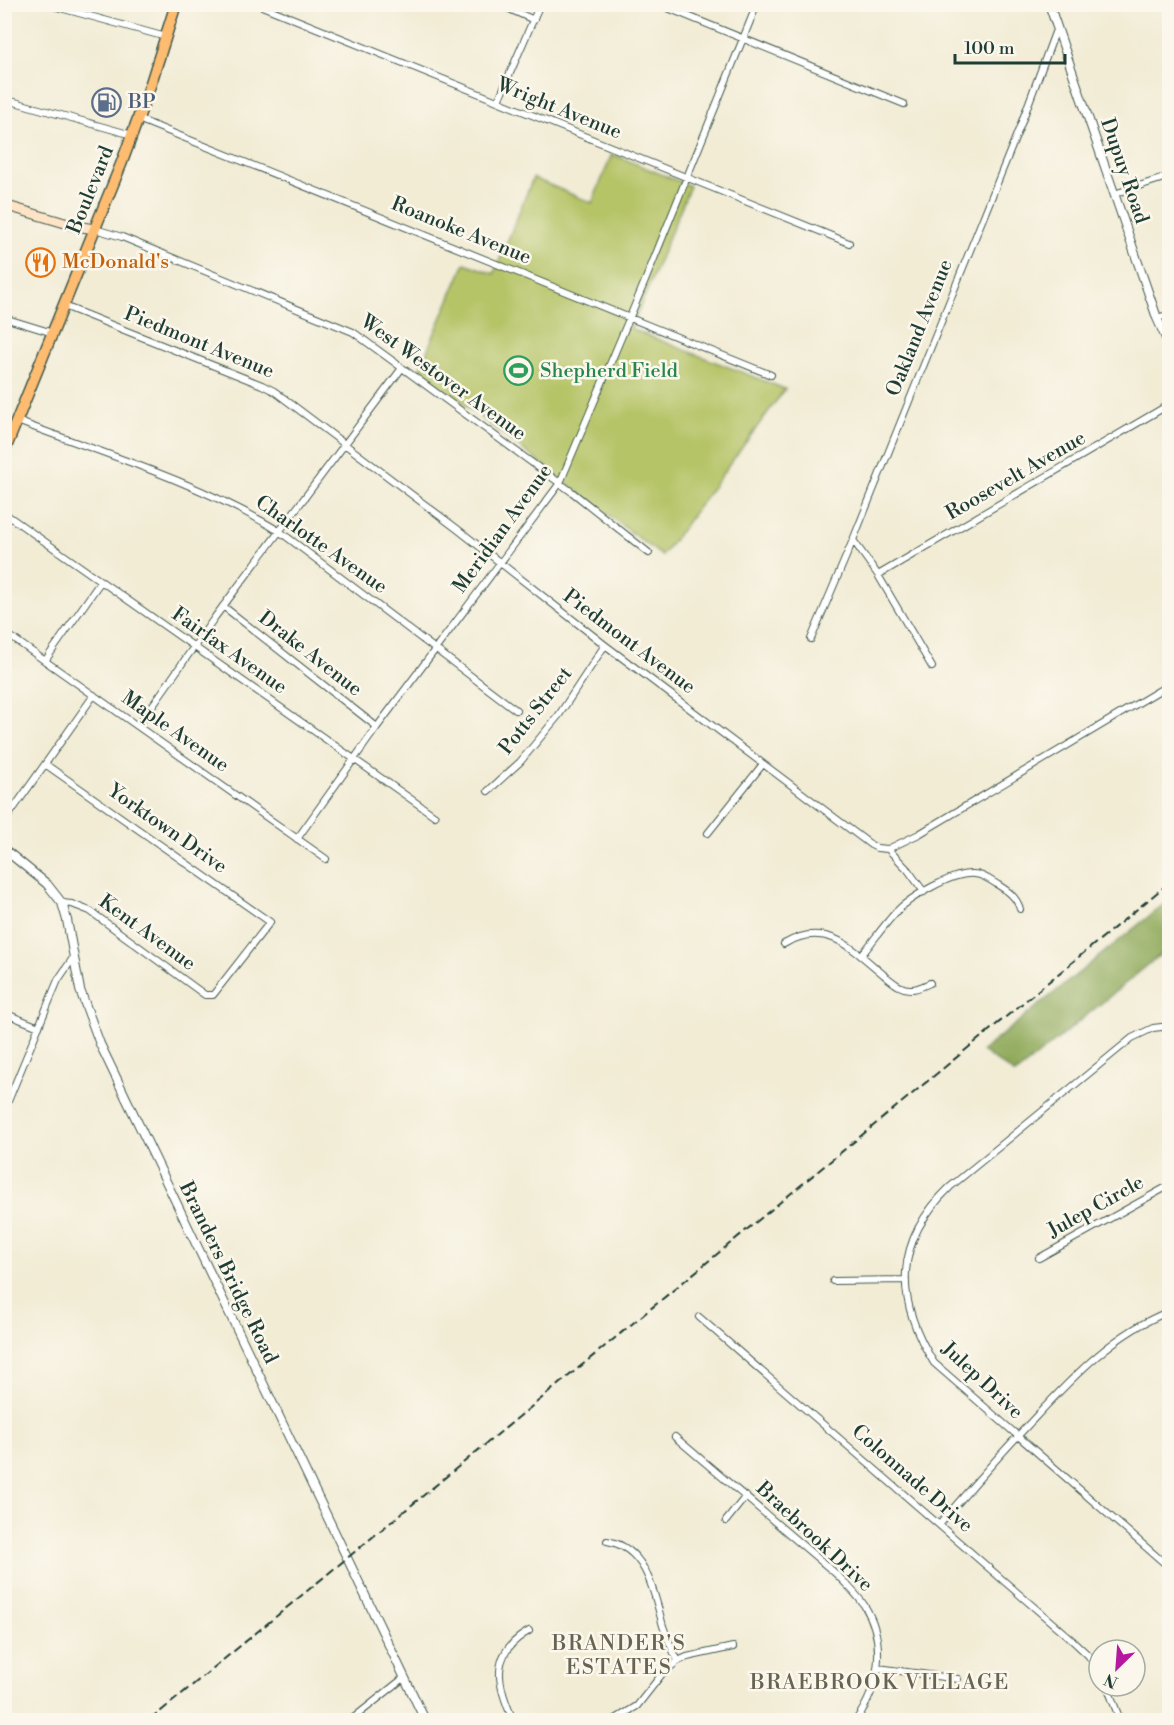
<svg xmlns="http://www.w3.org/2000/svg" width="1174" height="1725" font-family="'Libre Bodoni',serif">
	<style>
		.green { fill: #b6c467; stroke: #6a804e; stroke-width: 1.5 }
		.forest { fill: #90aa5c; stroke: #587448; stroke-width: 1.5 }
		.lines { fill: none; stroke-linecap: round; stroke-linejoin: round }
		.minor-casing { stroke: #3f574c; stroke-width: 8 }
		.tertiary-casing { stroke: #3f574c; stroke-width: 10 }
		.secondary-casing { stroke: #3f574c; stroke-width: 11 }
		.primary-casing { stroke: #3f574c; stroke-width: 13 }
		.minor { stroke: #fff; stroke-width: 6 }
		.tertiary { stroke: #fff; stroke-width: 8 }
		.secondary { stroke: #fee4c6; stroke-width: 9 }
		.primary { stroke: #fdbc70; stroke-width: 10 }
		.rail { stroke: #1f3d34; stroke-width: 2; stroke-dasharray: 9 4.5; stroke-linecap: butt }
		.labels { text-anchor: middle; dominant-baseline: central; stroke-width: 5; stroke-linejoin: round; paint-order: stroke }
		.service-label { font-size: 20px; fill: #4e5e75; stroke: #fbf7ec; text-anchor: start }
		.street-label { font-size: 20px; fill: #1f3d34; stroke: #fbf7ec }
		.food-label { font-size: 20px; fill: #c56008; stroke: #fbf7ec; text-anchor: start }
		.leisure-label { font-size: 20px; fill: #27864d; stroke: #fbf7ec; text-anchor: start }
		.neighbourhood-label { font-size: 21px; letter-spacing: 1.5px; fill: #686452; stroke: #fbf7ec }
	</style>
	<rect width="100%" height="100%" fill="#fbf7ec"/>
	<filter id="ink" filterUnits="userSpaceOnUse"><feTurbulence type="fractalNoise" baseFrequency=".0167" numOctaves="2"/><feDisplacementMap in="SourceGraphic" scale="12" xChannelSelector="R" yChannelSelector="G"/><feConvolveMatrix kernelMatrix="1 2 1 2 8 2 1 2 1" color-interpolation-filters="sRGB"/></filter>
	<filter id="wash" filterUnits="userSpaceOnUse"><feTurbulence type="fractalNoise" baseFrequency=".008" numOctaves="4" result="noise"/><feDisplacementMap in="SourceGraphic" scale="24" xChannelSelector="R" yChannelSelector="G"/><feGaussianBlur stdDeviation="1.35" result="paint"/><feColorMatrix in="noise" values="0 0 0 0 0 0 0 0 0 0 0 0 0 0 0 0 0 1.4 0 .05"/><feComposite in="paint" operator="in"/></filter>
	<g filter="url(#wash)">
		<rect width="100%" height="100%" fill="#f2ecd5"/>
		<path class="green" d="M 612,154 L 690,186 L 631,329 L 785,389 L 662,556 L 419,370 L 465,263 L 494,274 L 533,178 L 592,203 Z"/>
		<path class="forest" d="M 1169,900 L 1169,954 L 1165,951 L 1015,1074 L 982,1051 Z"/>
	</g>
	<g filter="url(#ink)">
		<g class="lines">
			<defs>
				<path id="minor" d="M 46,4 L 166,37
					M 257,4 L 849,243
					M 498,4 L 534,20
					M 658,4 L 904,104
					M 4,6 L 5,4
					M 4,99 L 132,135
					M 498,101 L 540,4
					M 138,119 L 771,375
					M 1114,194 L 1170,176
					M 95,229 L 122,237 L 353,332 L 572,492 L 649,553
					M 64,306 L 262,385 L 274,391 L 456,528 L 605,645 L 871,845 L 877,848 L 888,849 L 919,834 L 1170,684
					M 4,318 L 53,333
					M 1157,318 L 1170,314
					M 17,421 C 105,454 198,482 279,531 L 516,710
					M 4,513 L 435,816
					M 853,540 L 878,575 L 932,667
					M 878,575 L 1170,404
					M 223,606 L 377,727
					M 4,632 L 326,859
					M 811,639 L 853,540 L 1021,124 L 1057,27
					M 45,661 L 101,581
					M 138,726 L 215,617 L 402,368
					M 45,764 L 270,922 L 213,995 L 205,995 L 90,911 L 72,904 L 62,903
					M 488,791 L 520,762 L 559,715 L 605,645
					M 4,822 L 94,695
					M 708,833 L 763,764
					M 297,839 L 377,727 L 560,483 L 645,281 L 757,4
					M 888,849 L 908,870 L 924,892
					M 784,944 C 826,919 853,949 884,975 C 893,982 901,990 912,989 C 918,989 925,985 930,983
					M 861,956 C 873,941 884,925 896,912 C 910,897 953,872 974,874 C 981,874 989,879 995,883 C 1006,890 1016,895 1020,909
					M 4,1013 L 39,1027
					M 1170,1026 L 1153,1028 L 1132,1038 L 950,1187 C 894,1241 894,1299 934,1363 L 1170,1568
					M 4,1111 L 58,980 L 73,958
					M 1039,1258 L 1170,1185
					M 833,1281 L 906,1280
					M 699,1317 L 1072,1640 L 1088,1655 L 1099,1671
					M 675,1437 L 835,1573 C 845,1583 856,1593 864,1605 C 887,1641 880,1687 856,1720
					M 726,1521 L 746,1496
					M 940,1524 C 969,1490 998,1457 1028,1425 C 1070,1380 1111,1334 1170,1311
					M 607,1541 C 647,1548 654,1593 663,1626 C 667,1638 672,1649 678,1661
					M 878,1668 L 958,1679
					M 1107,1686 L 1120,1720
					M 351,1720 L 405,1677
					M 513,1720 C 498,1685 488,1654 529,1631
					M 614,1720 L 637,1706 L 662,1674 L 678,1661 L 687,1657 L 733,1647"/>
				<path id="tertiary" d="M 1049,4 L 1157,318 L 1170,347
					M 4,849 L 47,884 L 62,903 L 67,920 L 80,990 L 100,1044 L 425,1720"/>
				<path id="secondary" d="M 4,205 L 75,226 L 95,229"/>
				<path id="primary" d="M 4,452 L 122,162 L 150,86 L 176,4"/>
			</defs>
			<use href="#minor" class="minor-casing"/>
			<use href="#tertiary" class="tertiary-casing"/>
			<use href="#secondary" class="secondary-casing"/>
			<use href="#primary" class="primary-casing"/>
			<use href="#minor" class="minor"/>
			<use href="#tertiary" class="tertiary"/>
			<use href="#secondary" class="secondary"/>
			<use href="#primary" class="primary"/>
			<path class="rail" d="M 150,1720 L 1170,882"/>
		</g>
	</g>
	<defs>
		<symbol id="fuel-ring" viewBox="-11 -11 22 22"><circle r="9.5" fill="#fbf7ec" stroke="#5c6f8a" stroke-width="1.5"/><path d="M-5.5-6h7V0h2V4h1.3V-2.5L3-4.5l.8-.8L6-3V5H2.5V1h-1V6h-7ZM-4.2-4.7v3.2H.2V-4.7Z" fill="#5c6f8a"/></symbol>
		<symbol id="restaurant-ring" viewBox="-11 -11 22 22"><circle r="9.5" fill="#fbf7ec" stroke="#e8710a" stroke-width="1.5"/><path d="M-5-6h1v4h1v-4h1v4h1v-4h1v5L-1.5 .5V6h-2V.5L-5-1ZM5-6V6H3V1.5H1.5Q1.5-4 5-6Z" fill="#e8710a"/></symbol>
		<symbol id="stadium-ring" viewBox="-11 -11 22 22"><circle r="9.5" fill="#fbf7ec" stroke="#2e9e5b" stroke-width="1.5"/><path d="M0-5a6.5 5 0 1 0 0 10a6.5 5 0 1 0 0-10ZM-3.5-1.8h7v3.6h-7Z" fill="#2e9e5b"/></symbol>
	</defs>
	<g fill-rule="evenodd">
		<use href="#fuel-ring" x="90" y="86" width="33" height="33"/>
		<use href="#restaurant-ring" x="24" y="246" width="33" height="33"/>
		<use href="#stadium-ring" x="502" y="354" width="33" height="33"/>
	</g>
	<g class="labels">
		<g class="service-label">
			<text x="128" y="102">BP</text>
		</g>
		<g class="street-label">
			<text transform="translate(559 109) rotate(22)">Wright Avenue</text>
			<text transform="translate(1124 171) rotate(71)">Dupuy Road</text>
			<text transform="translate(91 190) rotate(-68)">Boulevard</text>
			<text transform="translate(461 231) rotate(22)">Roanoke Avenue</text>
			<text transform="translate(920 328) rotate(-68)">Oakland Avenue</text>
			<text transform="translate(199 343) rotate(22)">Piedmont Avenue</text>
			<text transform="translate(443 378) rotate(36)">West Westover Avenue</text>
			<text transform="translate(1016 476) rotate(-30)">Roosevelt Avenue</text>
			<text transform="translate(503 529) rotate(-54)">Meridian Avenue</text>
			<text transform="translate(321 545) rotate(35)">Charlotte Avenue</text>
			<text transform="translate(629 642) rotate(37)">Piedmont Avenue</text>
			<text transform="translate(229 651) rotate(35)">Fairfax Avenue</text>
			<text transform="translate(310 654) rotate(38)">Drake Avenue</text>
			<text transform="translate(536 711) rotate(-52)">Potts Street</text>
			<text transform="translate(175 732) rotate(35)">Maple Avenue</text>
			<text transform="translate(167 829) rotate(35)">Yorktown Drive</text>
			<text transform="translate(147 933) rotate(36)">Kent Avenue</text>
			<text transform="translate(1096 1207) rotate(-29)">Julep Circle</text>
			<text transform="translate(228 1273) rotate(64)">Branders Bridge Road</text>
			<text transform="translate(982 1381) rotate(43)">Julep Drive</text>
			<text transform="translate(912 1479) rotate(41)">Colonnade Drive</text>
			<text transform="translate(814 1537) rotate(43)">Braebrook Drive</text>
		</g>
		<g class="food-label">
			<text x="62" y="262">McDonald's</text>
		</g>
		<g class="leisure-label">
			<text x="540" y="371">Shepherd Field</text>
		</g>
		<g class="neighbourhood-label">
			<text x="619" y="1644">BRANDER'S<tspan x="619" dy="24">ESTATES</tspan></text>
			<text x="880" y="1683">BRAEBROOK VILLAGE</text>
		</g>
	</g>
	<rect width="1174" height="1725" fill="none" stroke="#fbf7ec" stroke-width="24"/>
	<g transform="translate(1117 1668) rotate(205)"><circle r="28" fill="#fbf7ec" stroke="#a3ada2" stroke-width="1.5"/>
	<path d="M0-4.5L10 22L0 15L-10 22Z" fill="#b5179e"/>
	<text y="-9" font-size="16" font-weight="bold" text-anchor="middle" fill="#1f3d34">N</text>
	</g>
	<path d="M955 54v9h110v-9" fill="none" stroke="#1f3d34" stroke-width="3"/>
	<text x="964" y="54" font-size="18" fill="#1f3d34" stroke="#fbf7ec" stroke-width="4.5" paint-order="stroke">100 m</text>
</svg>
